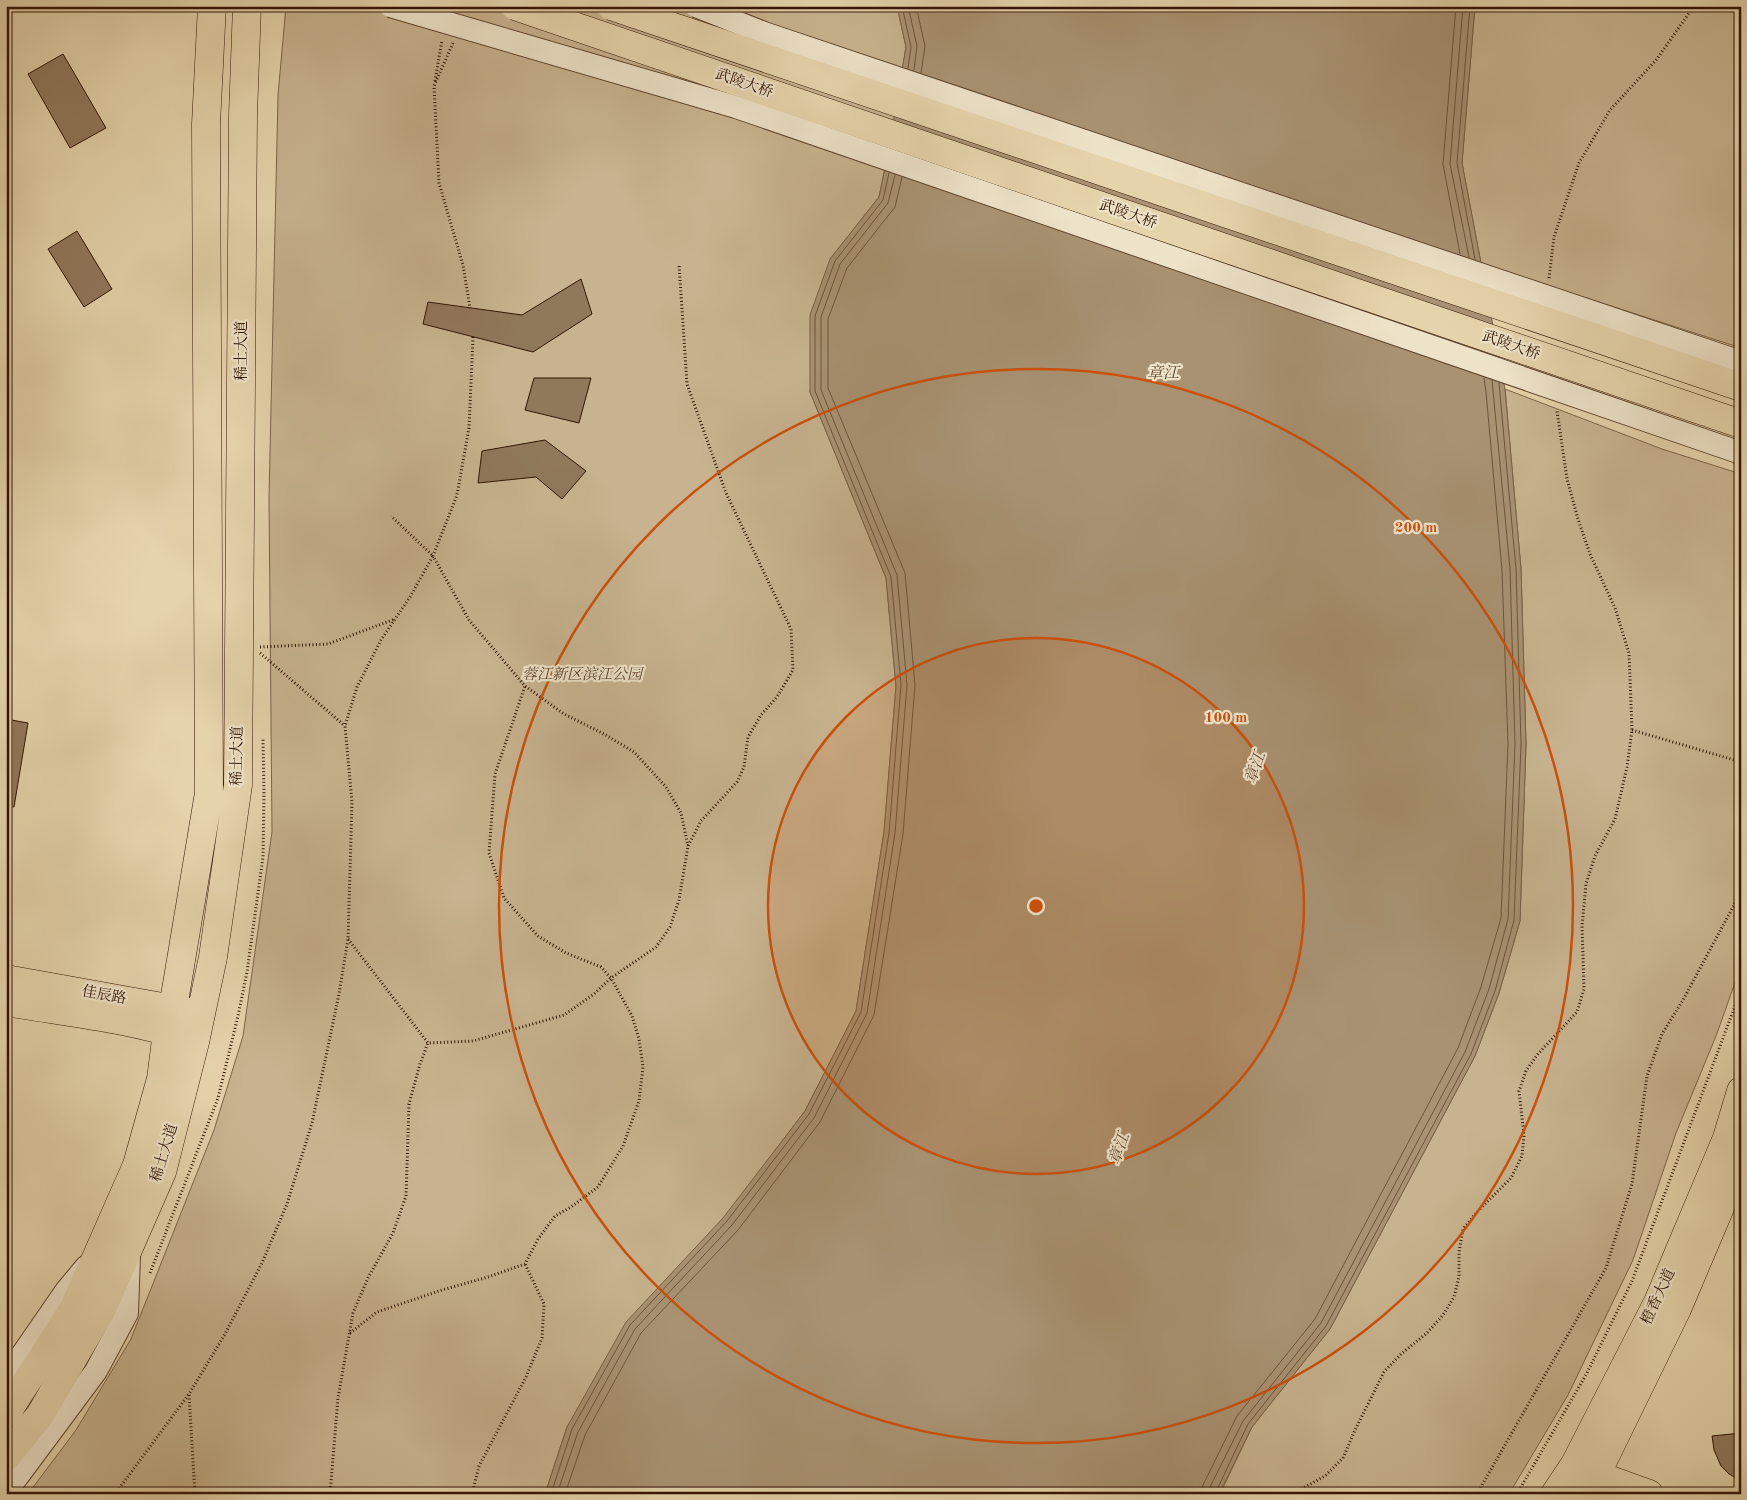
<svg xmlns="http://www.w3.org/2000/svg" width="1747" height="1500" font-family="'Old Standard TT','Noto Serif SC',serif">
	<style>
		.green { fill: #c7b38f; stroke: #7d644a }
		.water { fill: #a89272; stroke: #796046 }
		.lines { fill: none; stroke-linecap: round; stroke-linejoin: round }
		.shore { stroke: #6e543b; stroke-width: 1 }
		.building { fill: #90785b; stroke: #331504 }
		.minor-casing { stroke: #60442e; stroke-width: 24 }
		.major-casing { stroke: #331504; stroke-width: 29 }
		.path { stroke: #331504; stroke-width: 3; stroke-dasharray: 1 2.5; stroke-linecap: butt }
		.minor { stroke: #eee2c8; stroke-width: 22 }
		.major { stroke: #e5d3ab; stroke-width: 28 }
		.minor-bridge-casing { stroke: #60442e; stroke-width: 24; stroke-linecap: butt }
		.major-bridge-casing { stroke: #331504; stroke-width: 29; stroke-linecap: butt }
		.minor-bridge { stroke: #eee2c8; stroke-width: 22 }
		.major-bridge { stroke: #e5d3ab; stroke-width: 28 }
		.ring { fill: none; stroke: #cd4f0b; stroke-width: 2.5 }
		.labels { text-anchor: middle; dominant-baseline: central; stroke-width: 4.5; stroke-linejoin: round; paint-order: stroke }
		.street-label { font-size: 15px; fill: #331504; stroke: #eee2c8 }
		.park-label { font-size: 15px; font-style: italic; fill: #5f442e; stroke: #eee2c8 }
		.water-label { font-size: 16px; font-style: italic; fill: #624730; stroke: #eee2c8 }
		.centre { fill: #cd4f0b; stroke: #eee2c8; stroke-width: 2.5 }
		.ring-label { font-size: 15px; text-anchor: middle; font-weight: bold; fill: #cd4f0b; stroke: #eee2c8; stroke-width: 4.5; stroke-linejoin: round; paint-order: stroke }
	</style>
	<rect width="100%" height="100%" fill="#e5d3ab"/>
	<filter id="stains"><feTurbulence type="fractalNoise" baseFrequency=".004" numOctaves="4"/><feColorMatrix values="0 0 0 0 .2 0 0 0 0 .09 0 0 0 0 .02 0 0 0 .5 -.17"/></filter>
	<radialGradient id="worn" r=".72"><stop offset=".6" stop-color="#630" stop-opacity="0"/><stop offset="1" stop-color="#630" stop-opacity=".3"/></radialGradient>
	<path class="green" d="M 286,6 L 897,6 L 906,47 L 889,149 L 879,197 L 830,259 L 810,392 L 886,578 L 896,686 L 884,832 L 856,1011 L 805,1111 L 567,1427 L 545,1494 L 28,1494 L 76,1430 L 131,1339 L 214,1130 L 243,1036 L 272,832 L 269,498 L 278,95 Z
		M 1475,6 L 1741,6 L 1741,348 L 1481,264 L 1462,163 Z
		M 1505,389 L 1662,449 L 1741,474 L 1741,966 L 1716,1036 L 1676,1133 L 1633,1260 L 1568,1395 L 1509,1494 L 1220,1494 L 1252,1427 L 1330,1329 L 1475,1056 L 1499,993 L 1520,921 L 1526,744 L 1521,569 Z"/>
	<path class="water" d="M 897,6 L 1475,6 L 1462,163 L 1505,389 L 1521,569 L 1526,744 L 1520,921 L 1499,993 L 1475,1056 L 1330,1329 L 1252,1427 L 1219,1494 L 545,1494 L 567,1427 L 626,1322 L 723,1218 L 805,1111 L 856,1011 L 884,832 L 896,686 L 886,578 L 810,392 L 810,315 L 830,259 L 879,197 L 889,149 L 906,47 Z"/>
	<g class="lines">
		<path class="shore" d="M 902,6 L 911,47 L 908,68
			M 908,6 L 917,46 L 914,70
			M 916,6 L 925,46 L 921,73
			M 1456,6 L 1443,164 L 1460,254
			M 1463,6 L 1450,164 L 1469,257
			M 1470,6 L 1457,163 L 1475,259
			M 551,1494 L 572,1429 L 630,1325 L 727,1221 L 809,1114 L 861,1012 L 889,833 L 901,685 L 891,577 L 815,391 L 815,316 L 835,261 L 883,200 L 889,173
			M 557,1494 L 578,1432 L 635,1329 L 732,1225 L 814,1118 L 867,1013 L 895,833 L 907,685 L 897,575 L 821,390 L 821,317 L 840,264 L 888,203 L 895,175
			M 565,1494 L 585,1435 L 641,1333 L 738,1230 L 820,1122 L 874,1015 L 903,834 L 915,685 L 905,573 L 828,388 L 828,319 L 847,268 L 895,207 L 902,177
			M 1202,1494 L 1203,1485 L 1237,1416 L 1315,1319 L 1458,1048 L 1481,987 L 1501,918 L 1508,744 L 1502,570 L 1486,392 L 1484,378
			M 1209,1494 L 1210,1487 L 1243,1421 L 1321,1323 L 1465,1052 L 1489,989 L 1508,919 L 1515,744 L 1510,569 L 1492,380
			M 1215,1494 L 1248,1424 L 1326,1326 L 1471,1054 L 1495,991 L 1514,920 L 1521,744 L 1516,569 L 1499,383"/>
	</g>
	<path class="building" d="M 63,54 L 106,128 L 70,148 L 28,74 Z
		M 77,231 L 112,289 L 84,307 L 48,249 Z
		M 581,279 L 592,314 L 533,352 L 423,324 L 428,302 L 522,315 Z
		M 534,378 L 591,378 L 579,423 L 525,410 Z
		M 545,440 L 586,471 L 562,499 L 536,477 L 478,483 L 482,451 Z
		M 6,719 L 28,723 L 14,807 L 6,806 Z
		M 1741,1433 L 1741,1481 L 1729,1474 L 1721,1466 L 1714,1450 L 1712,1436 Z"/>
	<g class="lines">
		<defs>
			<path id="minor" d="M 6,1378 L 66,1291 L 86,1267
				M 6,1492 L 96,1371 L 127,1313 L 129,1255"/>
			<path id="major" d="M 6,979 L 190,1012
				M 6,1002 C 64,1012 128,1018 184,1037
				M 6,1414 L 74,1308 L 137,1165 L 161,1079 L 167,1032 L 173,1008 L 209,793 L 206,124 L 212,6
				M 6,1457 L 40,1415 L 102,1309 L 162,1172 L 195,1042 L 213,957 L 238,785 L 243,115 L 247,6
				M 1581,1467 L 1596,1475 L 1649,1494
				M 1555,1494 L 1575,1464 L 1658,1302 L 1727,1138 L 1741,1091
				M 1584,1494 L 1596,1475 L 1677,1309 L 1741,1158"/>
		</defs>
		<use href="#minor" class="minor-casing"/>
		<use href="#major" class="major-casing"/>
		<path class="path" d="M 453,43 L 434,86 L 439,183 L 463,265 L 470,308
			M 435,81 L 442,40
			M 1549,278 L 1554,237 L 1579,163 L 1610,110 L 1657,59 L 1694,6
			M 473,337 L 469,428 L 457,495 L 433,556 L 469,620 L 525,686 L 564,714 L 604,734 L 634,752 L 666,787 L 681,813 L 688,846
			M 260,647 L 328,644 L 395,619
			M 260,653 L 345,726
			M 1632,730 L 1741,762
			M 348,939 L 428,1043 L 473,1041 L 564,1015 L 594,994 L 611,978 L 656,947 L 670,927 L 679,900 L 688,846 L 701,821 L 737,782 L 744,767 L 748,737 L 761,715 L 777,697 L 793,670 L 791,629 L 726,493 L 687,384 L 679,264
			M 150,1273 L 218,1098 L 238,1016 L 247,972 L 263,857 L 264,793 L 263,739
			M 350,1333 L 377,1312 L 442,1290 L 488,1277 L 525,1264 L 538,1239 L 555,1216 L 571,1207 L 598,1187 L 623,1146 L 639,1101 L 643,1067 L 639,1039 L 632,1016 L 611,978 L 601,967 L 566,953 L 538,936 L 504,898 L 489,853 L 495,774 L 525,686
			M 189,1395 L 195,1494
			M 115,1494 L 189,1394 L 225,1334 L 262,1263 L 287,1204 L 312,1123 L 339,994 L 348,939 L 352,802 L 345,726 L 357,687 L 381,640 L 410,597 L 433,556 L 391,516
			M 330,1494 L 338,1398 L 353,1313 L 368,1278 L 393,1233 L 406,1196 L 409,1104 L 420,1064 L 428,1043
			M 472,1494 L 479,1466 L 526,1377 L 542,1338 L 544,1304 L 525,1264
			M 1292,1494 L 1325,1476 L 1343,1458 L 1355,1430 L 1384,1372 L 1401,1354 L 1427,1333 L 1443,1315 L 1454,1297 L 1459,1277 L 1459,1252 L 1463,1229 L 1477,1212 L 1511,1178 L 1522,1156 L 1524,1135 L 1519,1091 L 1526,1071 L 1537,1055 L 1577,1012 L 1584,989 L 1582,926 L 1586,884 L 1595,856 L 1615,819 L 1627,767 L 1632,730 L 1629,653 L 1615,608 L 1590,554 L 1578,519 L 1567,479 L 1557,411
			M 1477,1494 L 1606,1268 L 1632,1184 L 1647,1076 L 1662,1034 L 1683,1000 L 1734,905 L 1741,885
			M 1517,1494 L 1587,1373 L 1632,1281 L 1741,990"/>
		<use href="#minor" class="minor"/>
		<use href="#major" class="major"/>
		<defs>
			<path id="minor-bridge" d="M 390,6 L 736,107 L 1741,453
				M 696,6 L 764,33 L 1741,362"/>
			<path id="major-bridge" d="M 515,6 L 1741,424
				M 611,6 L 1741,387"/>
		</defs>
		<use href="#minor-bridge" class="minor-bridge-casing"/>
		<use href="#major-bridge" class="major-bridge-casing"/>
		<use href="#minor-bridge" class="minor-bridge"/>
		<use href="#major-bridge" class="major-bridge"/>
	</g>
	<circle cx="1036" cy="906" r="268" fill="#cd4f0b" fill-opacity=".12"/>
	<g class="ring">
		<circle cx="1036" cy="906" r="268"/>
		<circle cx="1036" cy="906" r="537"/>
	</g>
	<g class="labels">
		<g class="street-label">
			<text transform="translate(744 84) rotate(19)">武陵大桥</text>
			<text transform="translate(1128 215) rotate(19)">武陵大桥</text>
			<text transform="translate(1511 346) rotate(19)">武陵大桥</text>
			<text transform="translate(242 351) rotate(-90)">稀土大道</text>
			<text transform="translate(238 756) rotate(-89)">稀土大道</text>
			<text transform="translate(104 996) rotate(10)">佳辰路</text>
			<text transform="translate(165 1153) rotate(-73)">稀土大道</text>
			<text transform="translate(1659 1297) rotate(-65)">橙香大道</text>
		</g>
		<g class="park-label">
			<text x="582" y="675">蓉江新区滨江公园</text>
		</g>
		<g class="water-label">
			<text x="1163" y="374">章江</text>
			<text transform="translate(1256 768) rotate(-70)">章江</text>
			<text transform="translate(1120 1149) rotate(-70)">章江</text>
		</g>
	</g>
	<circle cx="1036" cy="906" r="8" class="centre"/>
	<g class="ring-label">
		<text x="1416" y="532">200 m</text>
		<text x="1226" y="722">100 m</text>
	</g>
	<rect width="1747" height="1500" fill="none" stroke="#e5d3ab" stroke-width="25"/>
	<rect x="8" y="8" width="1732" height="1485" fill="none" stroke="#331504" stroke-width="2.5"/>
	<rect x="12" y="12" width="1722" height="1475" fill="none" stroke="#331504"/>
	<rect width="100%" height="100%" filter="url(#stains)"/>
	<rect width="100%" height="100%" fill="url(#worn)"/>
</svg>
